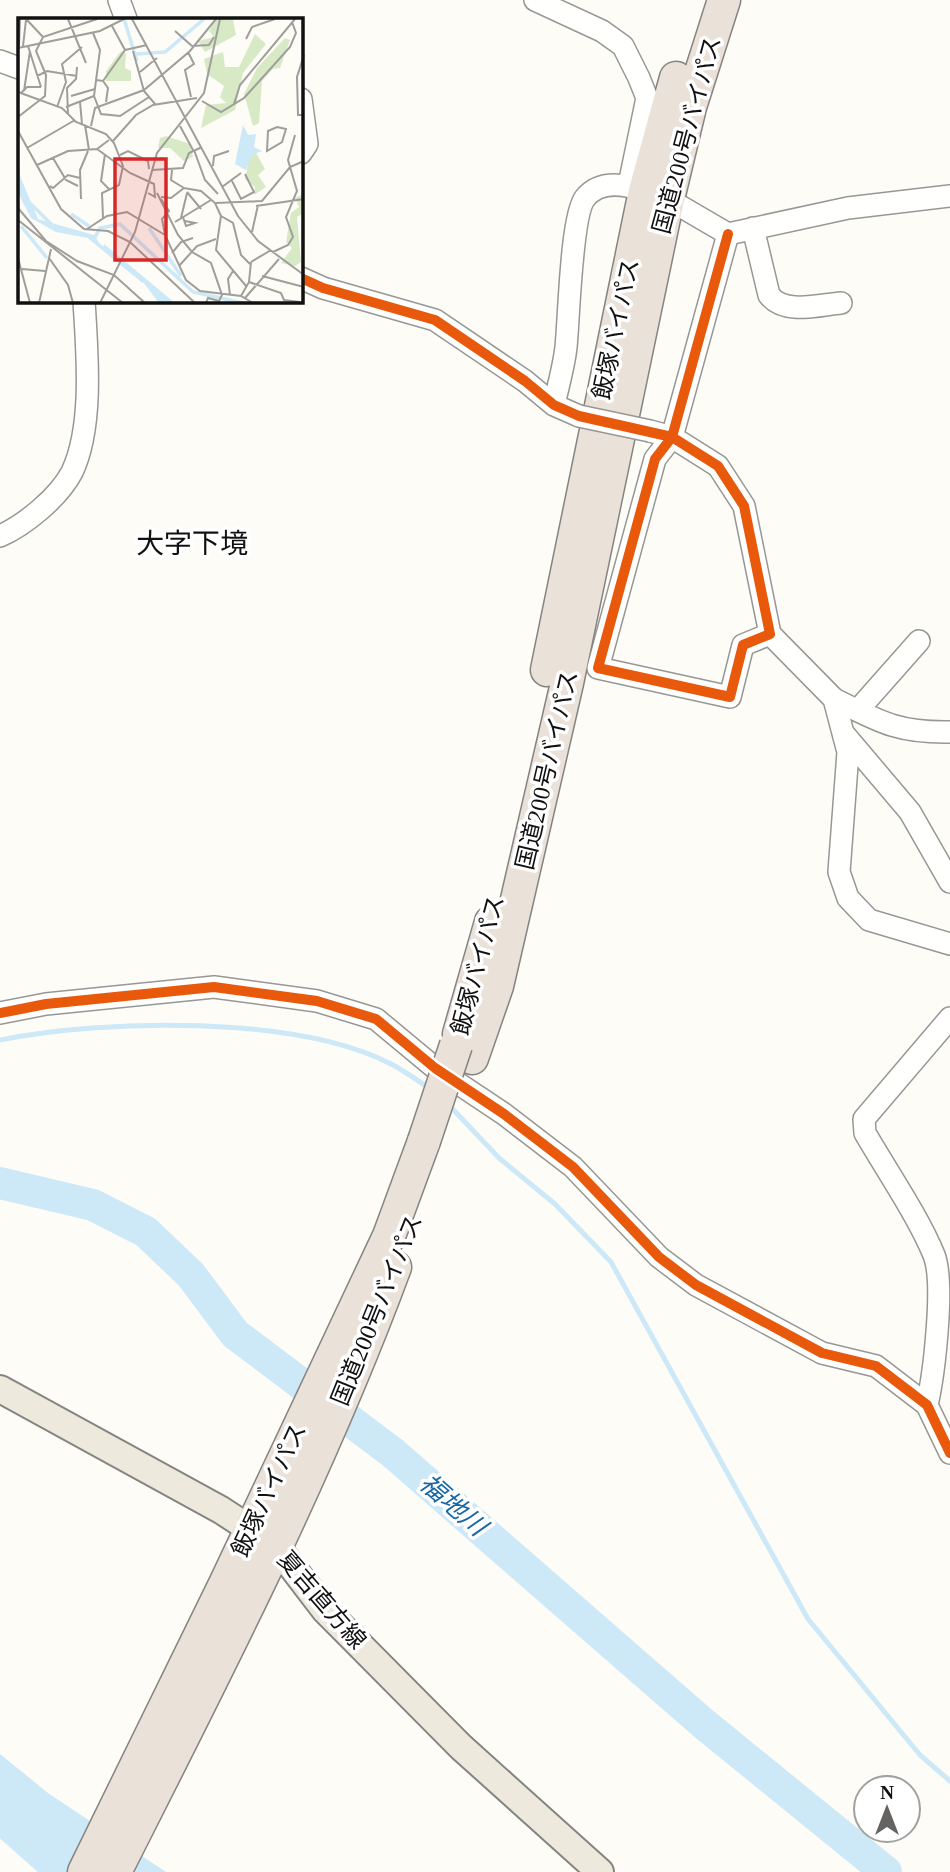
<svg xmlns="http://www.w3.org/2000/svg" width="950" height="1872" font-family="'Times New Roman','Noto Sans JP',serif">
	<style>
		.water { fill: #cde8f7 }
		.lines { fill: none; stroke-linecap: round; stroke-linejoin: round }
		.stream { stroke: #cde8f7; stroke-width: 5 }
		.river { stroke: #cde8f7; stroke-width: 32 }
		.minor-casing { stroke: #979795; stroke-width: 24 }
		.major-casing { stroke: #858482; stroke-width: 30 }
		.highway-casing { stroke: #858482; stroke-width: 35 }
		.minor { stroke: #fffffe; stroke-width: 21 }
		.major { stroke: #ede9dc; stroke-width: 26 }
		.highway { stroke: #eae1d8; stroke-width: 32 }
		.minor-bridge-casing { stroke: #979795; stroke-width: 24; stroke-linecap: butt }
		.highway-bridge-casing { stroke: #858482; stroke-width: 35; stroke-linecap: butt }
		.minor-bridge { stroke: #fffffe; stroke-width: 21 }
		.highway-bridge { stroke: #eae1d8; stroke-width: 32 }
		.cycleway-casing { stroke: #fff; stroke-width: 15 }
		.cycleway { stroke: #e8590c; stroke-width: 10 }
		.labels { text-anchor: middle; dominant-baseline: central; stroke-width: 7; stroke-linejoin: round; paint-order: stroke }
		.street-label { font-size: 24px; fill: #111; stroke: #fff }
		.water-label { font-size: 26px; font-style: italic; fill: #1768a6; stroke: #fff }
		.quarter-label { font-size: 28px; fill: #111; stroke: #fff }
		.inset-river { fill: none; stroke: #cde8f7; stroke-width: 3.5 }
		.inset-road { fill: none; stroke: #9f9e9b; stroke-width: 2 }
		.view { fill: #d62828; fill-opacity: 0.15; stroke: #d62828; stroke-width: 3.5 }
		.inset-edge { fill: none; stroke: #111; stroke-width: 3.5 }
	</style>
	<rect width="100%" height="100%" fill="#fdfcf7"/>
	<path class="water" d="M 0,1754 L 48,1793 L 166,1872 L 45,1872 L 24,1847 L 18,1826 L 0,1813 Z"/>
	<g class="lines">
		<path class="stream" d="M 0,1040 C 105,1019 295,1015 391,1064 C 405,1071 418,1081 432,1090
			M 447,1103 L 499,1158 L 555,1204 L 611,1262 L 808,1619 L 920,1755 L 950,1781"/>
		<path class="river" d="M 0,1183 L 93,1205 L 146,1232 L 191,1275 L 235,1334 L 393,1453 L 704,1724 L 886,1872
			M 0,1817 L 62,1872"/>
		<defs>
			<path id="minor" d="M 119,0 L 126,19
				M 535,0 L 602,31 L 623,46 L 639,78 L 647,98 L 629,185
				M 0,61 L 19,68
				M 301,99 L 307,144 L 301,153
				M 668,199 L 728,234 L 848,208 L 950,196
				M 753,228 L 769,295 C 784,315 818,305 841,303
				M 301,278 L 323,288 L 435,320 L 525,381 L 554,405 L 579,416
				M 554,405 C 558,386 564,366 566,347 C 569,319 571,216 585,198 C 600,179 625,184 645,191
				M 650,431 L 672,437 L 718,466 L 744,506 L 770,634 L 743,645 L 730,697 L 598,668 L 655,459 L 672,437 L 728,234
				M 0,536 C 25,525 59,497 72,472 C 94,426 87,351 84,301
				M 770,634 L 834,699 L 848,752 L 839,872 L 848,898 L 869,920 L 950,944
				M 834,699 C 880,722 898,733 950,732
				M 858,710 L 919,641
				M 844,734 L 910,812 L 950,882
				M 0,1013 L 46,1004 L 214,987 L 317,1001 L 376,1019 L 435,1068 L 504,1114 L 573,1167 L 659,1257 L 696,1285 L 822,1353 L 876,1366 L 927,1405 L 950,1453
				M 927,1405 C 934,1374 945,1283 934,1255 C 918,1216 887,1171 865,1133 L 864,1119 L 950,1018"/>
			<path id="major" d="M 0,1389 L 221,1510 L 276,1546 L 325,1610 L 461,1747 L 600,1872"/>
			<path id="highway" d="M 547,670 L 645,191 L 676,78
				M 459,1034 L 491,922
				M 472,1058 L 497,986 L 567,683 L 668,199 L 690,107 L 724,0
				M 84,1872 L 226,1582 L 389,1236 L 424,1141
				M 115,1872 C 215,1674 318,1475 395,1267"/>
		</defs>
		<use href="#minor" class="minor-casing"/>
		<use href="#major" class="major-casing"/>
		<use href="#highway" class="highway-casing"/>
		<use href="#minor" class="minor"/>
		<use href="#major" class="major"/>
		<use href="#highway" class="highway"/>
		<defs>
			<path id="minor-bridge" d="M 579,416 L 650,431"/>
			<path id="highway-bridge" d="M 424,1141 L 456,1045"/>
		</defs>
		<use href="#minor-bridge" class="minor-bridge-casing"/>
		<use href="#highway-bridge" class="highway-bridge-casing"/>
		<use href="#minor-bridge" class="minor-bridge"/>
		<use href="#highway-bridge" class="highway-bridge"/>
		<defs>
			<path id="cycleway" d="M 301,278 L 323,288 L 435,320 L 525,381 L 554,405 L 579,416 L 672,437 L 718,466 L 744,506 L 770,634 L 743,645 L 730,697 L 598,668 L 655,459 L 672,437 L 728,234
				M 0,1013 L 46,1004 L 214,987 L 317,1001 L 376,1019 L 435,1068 L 504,1114 L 573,1167 L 659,1257 L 696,1285 L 822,1353 L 876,1366 L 927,1405 L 950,1453"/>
		</defs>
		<use href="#cycleway" class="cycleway-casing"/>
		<use href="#cycleway" class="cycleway"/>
	</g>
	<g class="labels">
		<g class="street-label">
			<text transform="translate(687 135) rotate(-75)">国道200号バイパス</text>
			<text transform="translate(616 329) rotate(-78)">飯塚バイパス</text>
			<text transform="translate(547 770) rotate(-77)">国道200号バイパス</text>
			<text transform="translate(478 965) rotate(-75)">飯塚バイパス</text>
			<text transform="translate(377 1310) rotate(-68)">国道200号バイパス</text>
			<text transform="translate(269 1490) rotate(-65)">飯塚バイパス</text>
			<text transform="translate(322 1600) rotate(49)">夏吉直方線</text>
		</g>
		<g class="water-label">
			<text transform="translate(453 1505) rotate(41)">福地川</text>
		</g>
		<g class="quarter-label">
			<text x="192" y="543">大字下境</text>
		</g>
	</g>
	<g transform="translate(18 18)">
		<rect width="285" height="285" fill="#fdfcf7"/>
		<path d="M 198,1 L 215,1 L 218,17 L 187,34 L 180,23 L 196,19 L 191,13 ZM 237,16 L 248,26 L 225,55 L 217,92 L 183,110 L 188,87 L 208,85 L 202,79 L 206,68 L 189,56 L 186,41 L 205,34 L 207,49 L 221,49 ZM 267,20 L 272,22 L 262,50 L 255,51 L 244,63 L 241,105 L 235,108 L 226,76 L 239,50 ZM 103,33 L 108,36 L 107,50 L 113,53 L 113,63 L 88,63 L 88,53 ZM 148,118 L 172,126 L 175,139 L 166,143 L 152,130 L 140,130 L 142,120 ZM 237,133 L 247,151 L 240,157 L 248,169 L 236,177 L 237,169 L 227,161 L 232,136 ZM 285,176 L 285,195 L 279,199 L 283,244 L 277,248 L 263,245 L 274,230 L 268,224 L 273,195 L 281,189 L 277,180 Z" fill="#d8eac5"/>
		<path d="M 225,107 L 230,117 L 238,116 L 236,129 L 244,133 L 234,137 L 228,152 L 217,146 ZM 0,131 L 2,158 L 20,201 L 76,217 L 85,231 L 86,226 L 157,285 L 141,285 L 122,260 L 70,220 L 38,214 L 13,200 L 0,175 Z" fill="#cde8f7"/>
		<path class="inset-river" d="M 106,1 L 119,43M 118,36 L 147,34 L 186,1M 12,185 L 35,208M 53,196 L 71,208M 3,208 L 29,240M 131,210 L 163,258M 71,219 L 126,264M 76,221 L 82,210 L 102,206 L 175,274 L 225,285"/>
		<path class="inset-road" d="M 50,1 L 68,45M 114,1 L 220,198 L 240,223 L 286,257M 9,2 L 25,19M 94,8 L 107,32M 157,13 L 174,28M 75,15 L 82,32 L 76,78 L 83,96 L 102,98 L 131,79M 228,21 L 234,9 L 257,1M 1,28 L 2,1M 5,28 L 8,2M 10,28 L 23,69M 174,28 L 191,27 L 196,19M 0,30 L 82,13 L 106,1M 107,32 L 129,27M 115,33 L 126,73 L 137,86M 170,34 L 176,46 L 167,52 L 173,79M 286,37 L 279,59 L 280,97 L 286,97M 122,54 L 139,40M 19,58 L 29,53 L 59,58M 78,62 L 85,63 L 107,32M 85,63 L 90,70 L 88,84M 6,73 L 12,33M 0,74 L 44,90 L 58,104 L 88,116 L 96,125 L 105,148 L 101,167 L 84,175 L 85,200M 3,75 L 9,69 L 23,69M 53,78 L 77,71M 184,83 L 203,94 L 226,80 L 272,29 L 278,15 L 274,4M 62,84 L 64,106M 216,86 L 222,67 L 277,1M 39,89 L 48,64 L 44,46 L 64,29M 48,89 L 76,78M 50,96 L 49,70 L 58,61 L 59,49M 0,99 L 27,78 L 28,57 L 18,33 L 25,19 L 79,1M 67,107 L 71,132M 73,108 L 77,90 L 126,72 L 172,33 L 198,1M 162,108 L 175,132M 259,109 L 268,111 L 264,124 L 249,133 L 250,113 ZM 0,113 L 43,191 L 66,211 L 90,213 L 112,224 L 177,285M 95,123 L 118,97 L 135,87 L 179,80M 9,130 L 57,102M 79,131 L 112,155 L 136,166 L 137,179 L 130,175M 176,132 L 187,162 L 200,176M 87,136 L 83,163 L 91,171M 102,137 L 110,133 L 130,143 L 131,151M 35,140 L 48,162 L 60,168M 19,147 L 50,133 L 79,131 L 91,122M 195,148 L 196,138 L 211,133M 134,152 L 165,150 L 171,135 L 184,129M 154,152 L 153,162 L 166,170M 214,163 L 223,181 L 236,174 L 227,156M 32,168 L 35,170 L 50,157 L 62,160M 204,169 L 223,155M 169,174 L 183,191M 139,175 L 160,217 L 174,234 L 193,245 L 204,277 L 201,283 L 190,280 L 188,285M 143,179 L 153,180 L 166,170 L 183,173 L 197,185 L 203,198 L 198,232 L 228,268M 63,181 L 62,152 L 70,133M 143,181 L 151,193 L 144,201 L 147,217 L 168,262 L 182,273 L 223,278 L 235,285M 198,185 L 244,183 L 272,149 L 286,143M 238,188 L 286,181M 0,190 L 28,223 L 59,243 L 96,257 L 127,285M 203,198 L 215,205 L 223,237 L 232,246M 165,199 L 168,208 L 177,205 L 167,203M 163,200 L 169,175M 0,202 L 105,285M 157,204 L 193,182M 69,211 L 89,198 L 109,194 L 147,217M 234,214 L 240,187M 255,234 L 270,227 L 275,219 L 268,199 L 279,173 L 270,142 L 277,117M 154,235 L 163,224 L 175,220M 0,240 L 12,285M 31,240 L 50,267 L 55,285M 233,244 L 253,232M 161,248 L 179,228 L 198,221M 4,251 L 27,253M 244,258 L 286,269M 231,264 L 263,275 L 266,282 L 282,284M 212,277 L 210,261 L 215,253M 223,278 L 231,264 L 233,244M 227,280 L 261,241M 21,285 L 33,231M 82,285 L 117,214 L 139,135 L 186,75 L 202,1"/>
		<path class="view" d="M 97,141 L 148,141 L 148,242 L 97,242 Z"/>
		<rect width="285" height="285" class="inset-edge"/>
	</g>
	<g transform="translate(887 1809)"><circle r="33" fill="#ffffff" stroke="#a0a0a0" stroke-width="2"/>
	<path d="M0-5L12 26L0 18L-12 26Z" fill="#646362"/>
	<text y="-10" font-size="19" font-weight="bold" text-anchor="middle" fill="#111111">N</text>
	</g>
</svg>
